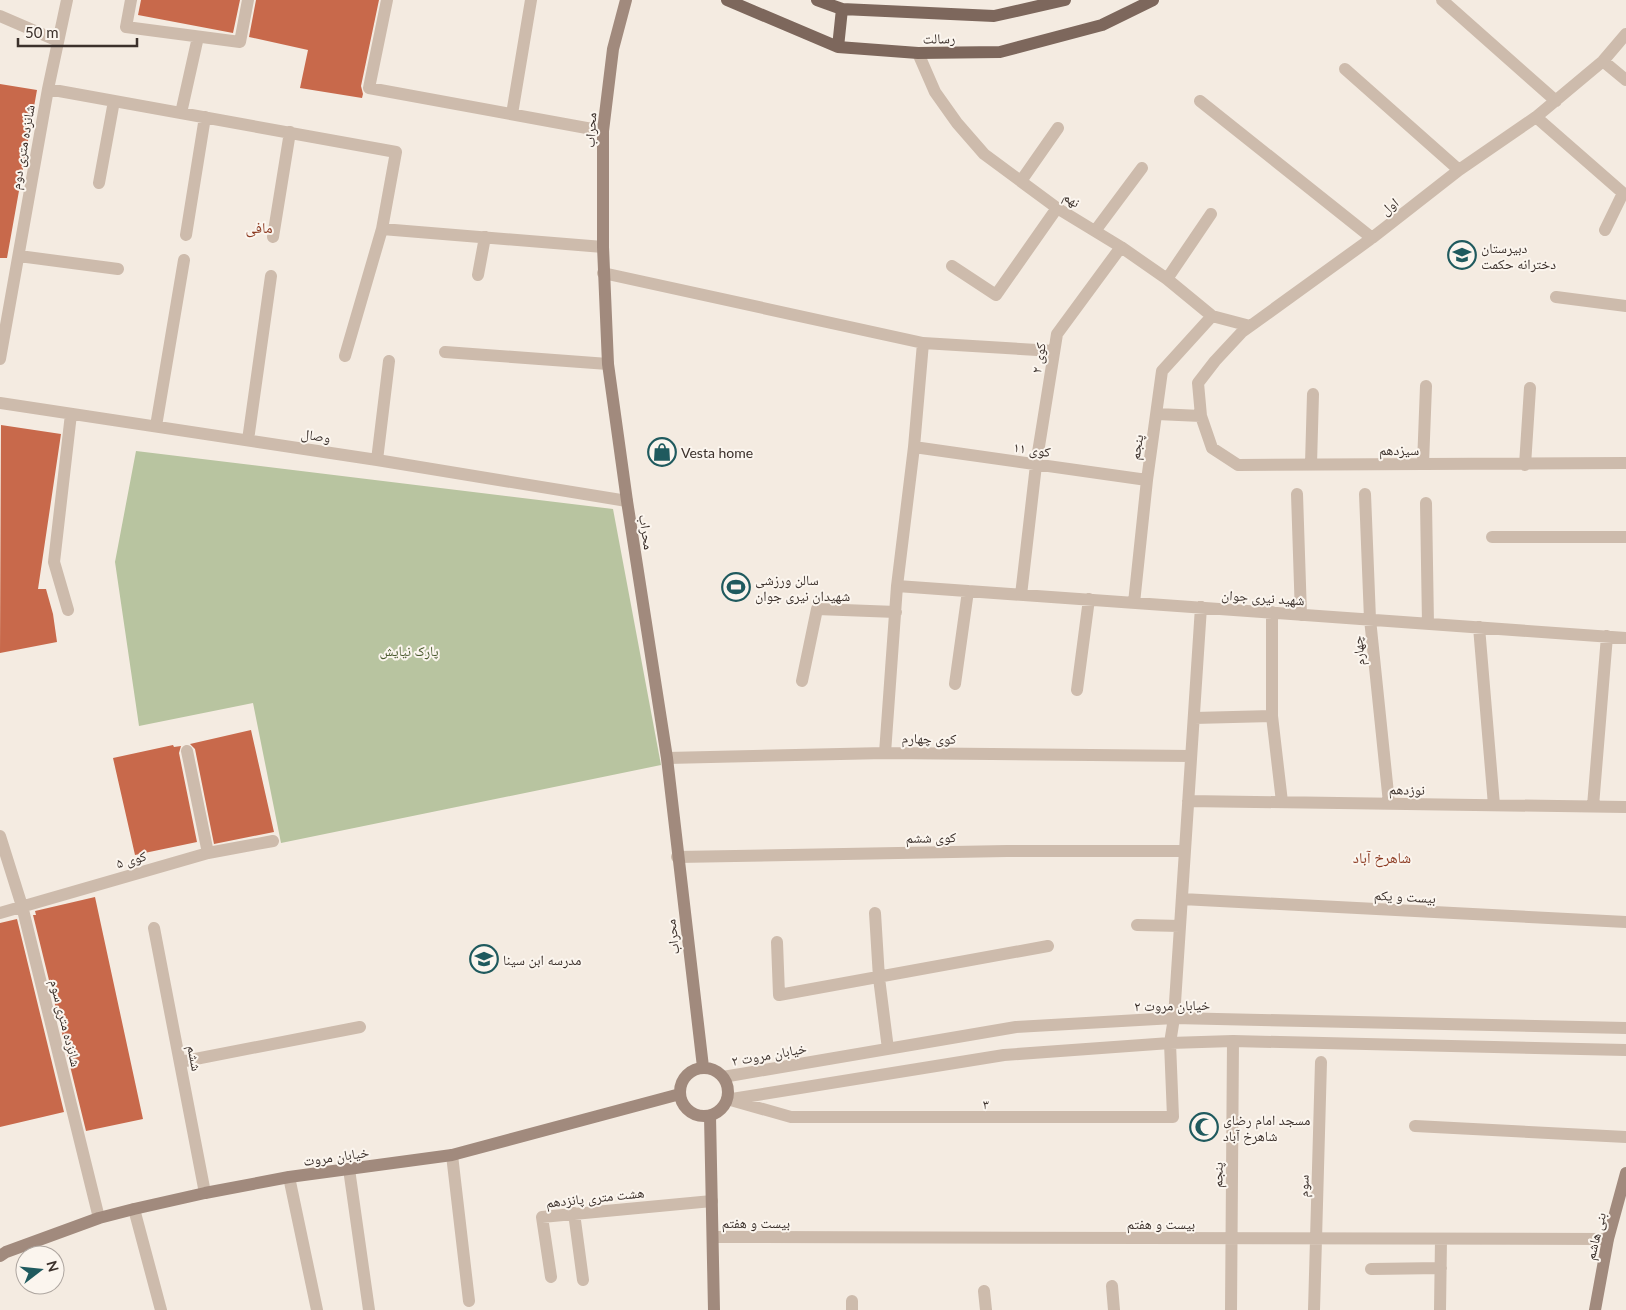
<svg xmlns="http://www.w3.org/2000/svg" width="1626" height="1310" font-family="Lato,'Noto Naskh Arabic',sans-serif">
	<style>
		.green { fill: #b8c4a0 }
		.building { fill: #c8694b }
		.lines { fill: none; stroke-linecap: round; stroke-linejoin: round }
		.street { stroke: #cdbbac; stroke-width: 12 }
		.secondary { stroke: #a18a7d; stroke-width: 12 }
		.primary { stroke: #7d675c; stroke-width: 12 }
		.labels { text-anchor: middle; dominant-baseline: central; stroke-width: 4; stroke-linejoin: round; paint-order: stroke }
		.street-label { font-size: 14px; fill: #3b302b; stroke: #fbf5ee }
		.poi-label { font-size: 14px; fill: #3b302b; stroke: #fbf5ee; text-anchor: start }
		.park-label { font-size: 14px; fill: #4a5a2e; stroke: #fbf5ee }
		.neighbourhood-label { font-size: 15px; fill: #8c3b22; stroke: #fbf5ee }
	</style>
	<rect width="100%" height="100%" fill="#f4ebe1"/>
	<path class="green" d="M 136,451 L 613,509 L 661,765 L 281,843 L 253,703 L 139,726 L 115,562 Z"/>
	<path class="building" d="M 141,0 L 240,0 L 233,33 L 138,15 Z
		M 256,0 L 379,0 L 361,86 L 363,94 L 362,98 L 300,88 L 308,50 L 249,37 Z
		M 0,84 L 37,90 L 7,258 L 0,258 Z
		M 1,425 L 61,434 L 38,589 L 46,589 L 53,614 L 57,642 L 0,653 Z
		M 251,730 L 274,832 L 214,844 L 195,749 L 190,744 Z
		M 173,745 L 174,747 L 181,746 L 179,753 L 197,842 L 135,855 L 113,758 Z
		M 95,897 L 143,1119 L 86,1131 L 33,915 L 36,915 L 35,911 Z
		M 17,919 L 64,1112 L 0,1127 L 0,923 Z"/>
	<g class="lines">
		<path class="street" d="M 131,0 L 126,27 L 240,42 L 248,0
			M 387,0 L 369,88 L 603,131
			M 1442,0 L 1556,101
			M 0,16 L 58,41
			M 1626,34 L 1603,61 L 1536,117 L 1459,170 L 1372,238 L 1242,332 L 1215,361 L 1198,383 L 1201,416 L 1212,448 L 1238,465 L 1626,463
			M 918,53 L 935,92 L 957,123 L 984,154 L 1057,208 L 1121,247 L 1167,279 L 1212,316 L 1250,326
			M 1603,61 L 1626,80
			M 1345,69 L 1459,170
			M 48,89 L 396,152 L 382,229 L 345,356
			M 1200,101 L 1372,238
			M 181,113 L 198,37
			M 512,114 L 531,0
			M 1536,117 L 1623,193 L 1605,230
			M 1021,181 L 1058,128
			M 99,183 L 114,101
			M 382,229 L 603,247
			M 1095,231 L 1142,168
			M 186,235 L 205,117
			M 273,237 L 290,132
			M 19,256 L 118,269
			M 952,266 L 996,295 L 1057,208
			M 603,273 L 923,343 L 914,447 L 897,586 L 885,753
			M 478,275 L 485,237
			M 1167,279 L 1211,214
			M 1556,297 L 1626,306
			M 923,343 L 1054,351
			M 445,352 L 608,364
			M 0,359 L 48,89 L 67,0
			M 0,403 L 377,460 L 627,501
			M 1157,414 L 1201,416
			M 156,426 L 184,260
			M 248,440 L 271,276
			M 914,447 L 1147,480
			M 377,460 L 389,361
			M 1311,464 L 1313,394
			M 1423,464 L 1426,386
			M 1525,465 L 1530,388
			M 1297,494 L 1301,615
			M 1365,494 L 1370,619 L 1389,803
			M 1426,503 L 1428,624
			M 1492,537 L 1626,537
			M 897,586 L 1626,638
			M 1021,595 L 1036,465 L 1057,334 L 1121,247
			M 1134,603 L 1147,480 L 1162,371 L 1212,316
			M 68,610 L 54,562 L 71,414
			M 1272,612 L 1272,716 L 1282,802
			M 1479,627 L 1494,805
			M 802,681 L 817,609 L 896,612
			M 955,684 L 968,591
			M 1077,690 L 1089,599
			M 1194,718 L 1272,716
			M 187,751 L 208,853
			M 667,758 L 885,753 L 1191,756
			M 1188,801 L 1626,807
			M 1593,806 L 1607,636
			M 0,836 L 22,906 L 99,1218
			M 677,857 L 1007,851 L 1185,851
			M 1182,899 L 1626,922
			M 0,913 L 208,853 L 273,841
			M 875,913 L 879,978 L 888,1049
			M 1137,925 L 1180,926
			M 154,928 L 205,1193
			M 777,942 L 779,995 L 1048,946
			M 180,1062 L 360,1027
			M 723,1077 L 1016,1027 L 1174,1018 L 1626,1028
			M 727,1099 L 791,1117 L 1173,1117 L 1170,1043 L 1174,1018 L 1201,607
			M 732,1099 L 1004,1055 L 1170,1043 L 1233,1041 L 1626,1050
			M 1415,1126 L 1626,1137
			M 452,1155 L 469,1301
			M 349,1169 L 369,1310
			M 289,1177 L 317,1310
			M 134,1209 L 161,1310
			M 574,1213 L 583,1280
			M 714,1237 L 1608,1239
			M 1371,1269 L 1441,1268
			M 551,1277 L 542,1217 L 712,1201
			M 1112,1286 L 1114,1310
			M 984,1291 L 986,1310
			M 852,1301 L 852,1310
			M 1231,1310 L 1233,1041
			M 1314,1310 L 1321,1062
			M 1440,1310 L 1441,1239"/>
		<path class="secondary" d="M 626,0 L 613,49 L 603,131 L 603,247 L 608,364 L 627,501 L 667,758 L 703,1067
			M680 1092a24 24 0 1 1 48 0a24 24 0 1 1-48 0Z
			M 710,1116 L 714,1310
			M 0,1256 L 6,1252 L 99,1218 L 134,1209 L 205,1193 L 289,1177 L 452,1155 L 680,1094
			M 1595,1310 L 1608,1239 L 1626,1173"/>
		<path class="primary" d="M 727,0 L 838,47 L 918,53 L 1000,52 L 1102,25 L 1153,0
			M 817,0 L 842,9 L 994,16 L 1065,0
			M 838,47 L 842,9"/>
	</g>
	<defs>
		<symbol id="school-ring" viewBox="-11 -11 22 22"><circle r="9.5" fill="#fbf5ee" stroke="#1f5a5e" stroke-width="1.5"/><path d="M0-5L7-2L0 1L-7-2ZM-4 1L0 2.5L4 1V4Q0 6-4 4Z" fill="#1f5a5e"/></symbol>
		<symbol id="shop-ring" viewBox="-11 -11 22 22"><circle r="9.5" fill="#fbf5ee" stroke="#1f5a5e" stroke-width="1.5"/><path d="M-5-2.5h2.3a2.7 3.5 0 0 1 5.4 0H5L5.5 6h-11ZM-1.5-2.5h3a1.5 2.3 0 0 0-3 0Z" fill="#1f5a5e"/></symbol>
		<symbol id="stadium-ring" viewBox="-11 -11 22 22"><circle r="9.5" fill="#fbf5ee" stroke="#1f5a5e" stroke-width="1.5"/><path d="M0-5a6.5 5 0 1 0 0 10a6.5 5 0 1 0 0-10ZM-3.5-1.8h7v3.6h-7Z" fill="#1f5a5e"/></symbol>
		<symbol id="mosque-ring" viewBox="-11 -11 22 22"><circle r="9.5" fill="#fbf5ee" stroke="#1f5a5e" stroke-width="1.5"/><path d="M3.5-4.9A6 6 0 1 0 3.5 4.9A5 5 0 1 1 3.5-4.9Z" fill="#1f5a5e"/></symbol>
	</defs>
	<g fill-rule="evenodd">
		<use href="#school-ring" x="1446" y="239" width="32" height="32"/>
		<use href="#shop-ring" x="646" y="436" width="32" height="32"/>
		<use href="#stadium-ring" x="720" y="571" width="32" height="32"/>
		<use href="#school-ring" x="468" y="943" width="32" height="32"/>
		<use href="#mosque-ring" x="1188" y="1111" width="32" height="32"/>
	</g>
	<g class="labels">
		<g class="street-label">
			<text transform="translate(939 38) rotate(-1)">رسالت</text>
			<text transform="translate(590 130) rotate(-87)">محراب</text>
			<text transform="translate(22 147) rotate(-80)">شانزده متری دوم</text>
			<text transform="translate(1072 199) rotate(33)">نهم</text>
			<text transform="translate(1389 206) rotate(-38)">اول</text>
			<text transform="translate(1038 358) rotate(-81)">کوی ۲</text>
			<text transform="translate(316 435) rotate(9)">وصال</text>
			<text transform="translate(1136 447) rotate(-81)">پنجم</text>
			<text transform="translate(1032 449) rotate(8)">کوی ۱۱</text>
			<text x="1399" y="449">سیزدهم</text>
			<text transform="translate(647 532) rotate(81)">محراب</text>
			<text transform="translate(1263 597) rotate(4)">شهید نیری جوان</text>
			<text transform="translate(1358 651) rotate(-96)">چهارم</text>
			<text transform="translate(929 738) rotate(1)">کوی چهارم</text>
			<text transform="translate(1407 789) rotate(1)">نوزدهم</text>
			<text transform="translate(931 837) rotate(-1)">کوی ششم</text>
			<text transform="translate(131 859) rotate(-16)">کوی ۵</text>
			<text transform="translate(1405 896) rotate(3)">بیست و یکم</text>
			<text transform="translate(672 937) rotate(-97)">محراب</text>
			<text transform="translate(1172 1005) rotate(-1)">خیابان مروت ۲</text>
			<text transform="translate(66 1023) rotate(76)">شانزده متری سوم</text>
			<text transform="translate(769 1054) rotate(-10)">خیابان مروت ۲</text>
			<text transform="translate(195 1058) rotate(79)">ششم</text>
			<text x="986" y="1103">۳</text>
			<text transform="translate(336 1156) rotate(-8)">خیابان مروت</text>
			<text transform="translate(1217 1175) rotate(-89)">پنجم</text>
			<text transform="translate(1303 1186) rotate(-89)">سوم</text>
			<text transform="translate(595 1197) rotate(-6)">هشت متری پانزدهم</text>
			<text x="756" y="1222">بیست و هفتم</text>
			<text x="1161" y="1223">بیست و هفتم</text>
			<text transform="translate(1595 1236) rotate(-76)">بنی هاشم</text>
		</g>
		<g class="poi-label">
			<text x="1481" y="247">دبیرستان<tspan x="1481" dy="16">دخترانه حکمت</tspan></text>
			<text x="681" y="452">Vesta home</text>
			<text x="755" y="579">سالن ورزشی<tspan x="755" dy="16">شهیدان نیری جوان</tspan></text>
			<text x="503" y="959">مدرسه ابن سینا</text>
			<text x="1223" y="1119">مسجد امام رضای<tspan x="1223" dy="16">شاهرخ آباد</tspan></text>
		</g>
		<g class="park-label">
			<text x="409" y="650">پارک نیایش</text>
		</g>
		<g class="neighbourhood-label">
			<text x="259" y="227">مافی</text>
			<text x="1382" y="857">شاهرخ آباد</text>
		</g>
	</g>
	<g transform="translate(40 1270) rotate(74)"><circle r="24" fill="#fbf5ee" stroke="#aea6a0"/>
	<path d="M0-4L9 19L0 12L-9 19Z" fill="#1f5a5e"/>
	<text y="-8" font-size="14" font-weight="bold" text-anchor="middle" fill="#3b302b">N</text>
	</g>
	<path d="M18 38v8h119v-8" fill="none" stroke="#3b302b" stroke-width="2.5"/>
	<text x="25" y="38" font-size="15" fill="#3b302b" stroke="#fbf5ee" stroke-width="4" paint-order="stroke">50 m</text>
</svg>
